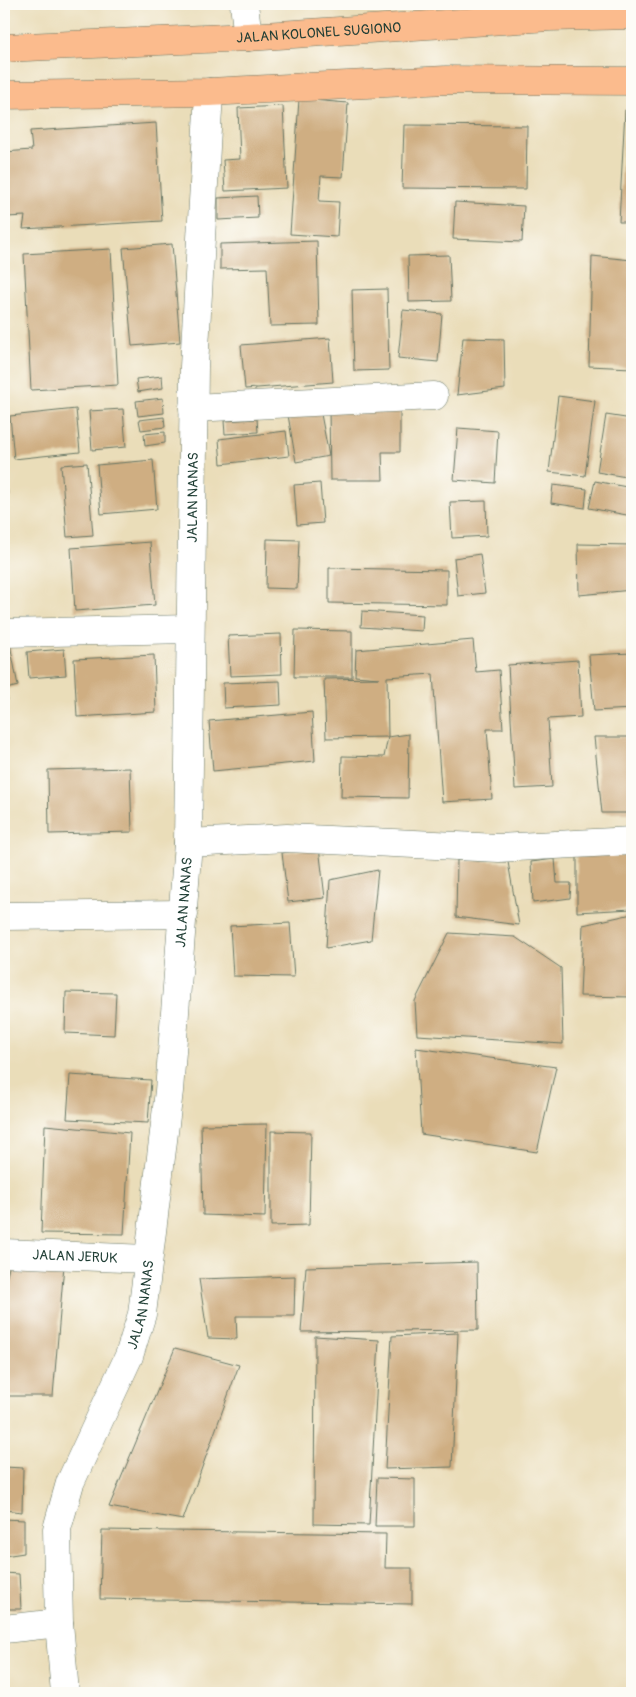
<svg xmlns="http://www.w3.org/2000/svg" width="636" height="1697" font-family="Pangolin,sans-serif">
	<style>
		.building { fill: #cfae82 }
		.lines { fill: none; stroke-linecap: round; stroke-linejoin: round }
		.minor-casing { stroke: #667563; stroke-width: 29 }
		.trunk-casing { stroke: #667563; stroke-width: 29 }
		.minor { stroke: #fff; stroke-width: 28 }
		.trunk { stroke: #fbbb8d; stroke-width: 28 }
		.labels { text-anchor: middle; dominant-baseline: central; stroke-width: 4.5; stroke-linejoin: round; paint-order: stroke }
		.street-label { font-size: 14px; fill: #1f3d34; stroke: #fdfcf7 }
	</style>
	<rect width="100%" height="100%" fill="#fdfcf7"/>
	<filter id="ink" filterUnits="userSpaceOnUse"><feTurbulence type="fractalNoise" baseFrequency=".02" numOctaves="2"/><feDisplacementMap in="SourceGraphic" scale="10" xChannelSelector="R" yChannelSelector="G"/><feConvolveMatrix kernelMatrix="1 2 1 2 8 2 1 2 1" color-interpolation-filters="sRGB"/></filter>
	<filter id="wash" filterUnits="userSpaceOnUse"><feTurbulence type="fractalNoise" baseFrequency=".0096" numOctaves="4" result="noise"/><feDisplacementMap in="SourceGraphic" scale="20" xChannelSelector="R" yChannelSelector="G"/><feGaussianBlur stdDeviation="1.12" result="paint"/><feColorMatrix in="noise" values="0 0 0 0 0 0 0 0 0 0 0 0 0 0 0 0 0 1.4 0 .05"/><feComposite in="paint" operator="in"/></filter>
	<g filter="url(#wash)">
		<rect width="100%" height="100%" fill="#eaddb9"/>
		<g id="blocks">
			<path class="building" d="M 299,99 L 348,103 L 343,177 L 321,176 L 319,201 L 339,202 L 337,237 L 290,234 Z
				M 283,106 L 287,188 L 225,191 L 223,160 L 240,159 L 238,108 Z
				M 625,110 L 632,110 L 632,222 L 619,222 Z
				M 156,123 L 162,221 L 23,229 L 25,216 L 7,217 L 4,152 L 32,150 L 30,131 Z
				M 404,125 L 527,126 L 526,189 L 402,188 Z
				M 257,196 L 258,218 L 218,220 L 218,198 Z
				M 455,202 L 524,206 L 522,242 L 453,239 Z
				M 317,241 L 319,325 L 270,326 L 267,268 L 220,269 L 220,244 Z
				M 172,244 L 180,342 L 132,346 L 123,248 Z
				M 111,249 L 118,385 L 31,390 L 24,254 Z
				M 449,255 L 451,301 L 409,302 L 408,256 Z
				M 592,256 L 632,260 L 632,368 L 589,366 Z
				M 387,289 L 389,370 L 354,371 L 352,290 Z
				M 403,310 L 442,314 L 438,362 L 398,358 Z
				M 330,338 L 333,382 L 245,389 L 241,345 Z
				M 463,338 L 504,339 L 505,389 L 457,395 Z
				M 162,376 L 163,388 L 138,392 L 136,379 Z
				M 558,396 L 595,401 L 585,476 L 549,472 Z
				M 163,398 L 164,413 L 138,416 L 136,401 Z
				M 400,407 L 400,452 L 382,452 L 383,480 L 330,480 L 329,408 Z
				M 76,409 L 80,452 L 14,459 L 10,416 Z
				M 123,409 L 126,447 L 92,450 L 89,411 Z
				M 320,409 L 329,456 L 296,462 L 288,415 Z
				M 606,415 L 632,419 L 632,478 L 597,472 Z
				M 164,417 L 165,427 L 141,430 L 139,420 Z
				M 257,419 L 258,432 L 225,434 L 224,421 Z
				M 458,428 L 498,431 L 495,483 L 454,480 Z
				M 286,431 L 289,456 L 221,464 L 219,439 Z
				M 165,432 L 165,443 L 145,446 L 144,434 Z
				M 153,460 L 157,509 L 101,514 L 97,465 Z
				M 87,463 L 93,535 L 67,537 L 61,465 Z
				M 4,474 L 6,474 L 9,505 L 4,506 Z
				M 595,481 L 632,488 L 632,516 L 589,508 Z
				M 320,483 L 323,523 L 297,525 L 294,485 Z
				M 553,485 L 587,489 L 585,508 L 551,503 Z
				M 486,501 L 487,536 L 452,538 L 450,502 Z
				M 267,539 L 299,540 L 297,589 L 266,588 Z
				M 150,542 L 155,605 L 75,611 L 71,548 Z
				M 578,544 L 632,545 L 632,590 L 579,595 Z
				M 480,554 L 485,593 L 458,596 L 454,558 Z
				M 329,568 L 447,570 L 447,605 L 329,603 Z
				M 362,611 L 423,615 L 422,631 L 361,627 Z
				M 295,630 L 352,631 L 352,677 L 294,677 Z
				M 281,634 L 282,674 L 230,676 L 228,636 Z
				M 473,640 L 476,672 L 499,670 L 503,729 L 487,729 L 492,799 L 442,802 L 433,674 L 387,677 L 388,737 L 409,734 L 408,798 L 341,797 L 342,756 L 384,757 L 388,737 L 326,738 L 324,679 L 379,678 L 355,676 L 356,650 Z
				M 10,644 L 18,686 L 6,689 L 8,700 L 4,701 L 4,645 Z
				M 64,649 L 66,675 L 29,678 L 27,652 Z
				M 632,653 L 632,709 L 594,711 L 589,655 Z
				M 154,655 L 156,712 L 77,717 L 74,659 Z
				M 578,660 L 581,717 L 548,719 L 552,787 L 515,789 L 508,665 Z
				M 280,681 L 281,705 L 224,708 L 223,683 Z
				M 312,712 L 315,761 L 213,771 L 209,721 Z
				M 594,737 L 632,737 L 632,813 L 602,813 Z
				M 130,768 L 132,832 L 49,834 L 48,770 Z
				M 319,847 L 325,898 L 288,902 L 282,853 Z
				M 632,847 L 632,909 L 577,912 L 577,850 Z
				M 555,859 L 557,883 L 571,883 L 570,898 L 533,903 L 531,862 Z
				M 457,860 L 508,862 L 519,925 L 456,917 Z
				M 378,870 L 371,940 L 326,948 L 330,880 Z
				M 632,914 L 632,997 L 580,996 L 583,925 Z
				M 290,923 L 294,977 L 233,976 L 230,926 Z
				M 449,933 L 515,937 L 561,968 L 563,1044 L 417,1035 L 415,1001 Z
				M 66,992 L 116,993 L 114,1035 L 65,1033 Z
				M 416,1048 L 556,1067 L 537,1152 L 421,1134 Z
				M 70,1075 L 151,1080 L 148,1123 L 67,1119 Z
				M 267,1124 L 265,1217 L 203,1215 L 201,1125 Z
				M 45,1125 L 130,1133 L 124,1234 L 41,1233 Z
				M 271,1131 L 311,1132 L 309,1225 L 271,1226 Z
				M 477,1262 L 478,1330 L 301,1332 L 306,1267 Z
				M 10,1264 L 64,1265 L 53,1396 L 4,1396 L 4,1287 Z
				M 295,1276 L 294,1316 L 236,1316 L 237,1339 L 208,1338 L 199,1279 Z
				M 458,1333 L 452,1467 L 385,1469 L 392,1336 Z
				M 315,1336 L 379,1340 L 369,1525 L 314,1524 Z
				M 175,1348 L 239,1365 L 183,1520 L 109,1507 Z
				M 4,1467 L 23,1468 L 22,1512 L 4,1510 Z
				M 377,1478 L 415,1479 L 415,1526 L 375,1526 Z
				M 4,1519 L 24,1520 L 24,1553 L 4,1556 Z
				M 102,1530 L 386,1534 L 385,1568 L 412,1568 L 412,1604 L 100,1599 Z
				M 4,1573 L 19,1574 L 21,1609 L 4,1609 Z"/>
		</g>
	</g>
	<g filter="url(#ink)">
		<use href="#blocks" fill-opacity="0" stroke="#667563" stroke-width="1"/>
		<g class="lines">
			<defs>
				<g id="minor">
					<path d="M 244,4 L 248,37"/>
					<path d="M 193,408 L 434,396"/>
					<path d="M 4,633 L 190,629"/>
					<path d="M 188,843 L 287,838 L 499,848 L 632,841"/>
					<path d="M 4,916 L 184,914"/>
					<path id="s1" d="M 4,1253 L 147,1259"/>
					<path d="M 4,1629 L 59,1623"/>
					<path id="s2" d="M 65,1693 L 59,1623 L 57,1529 L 70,1483 L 129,1356 L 142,1314 L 169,1091 L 188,843 L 194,367 L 209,92"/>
				</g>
				<g id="trunk">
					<path id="s3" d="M 4,48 L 248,37 L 549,17 L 632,15"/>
					<path d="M 4,95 L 209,92 L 446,80 L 632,81"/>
				</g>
			</defs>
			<use href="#minor" class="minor-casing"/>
			<use href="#trunk" class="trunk-casing"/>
			<use href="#minor" class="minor"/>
			<use href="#trunk" class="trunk"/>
		</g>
	</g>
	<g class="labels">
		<g class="street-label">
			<text stroke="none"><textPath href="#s3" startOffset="315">JALAN KOLONEL SUGIONO</textPath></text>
			<text stroke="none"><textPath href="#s2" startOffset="1215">JALAN NANAS</textPath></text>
			<text stroke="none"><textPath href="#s2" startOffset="810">JALAN NANAS</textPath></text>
			<text stroke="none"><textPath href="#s1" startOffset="71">JALAN JERUK</textPath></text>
			<text stroke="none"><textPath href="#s2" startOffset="405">JALAN NANAS</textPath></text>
		</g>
	</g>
	<rect width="636" height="1697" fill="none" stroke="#fdfcf7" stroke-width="20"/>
</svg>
